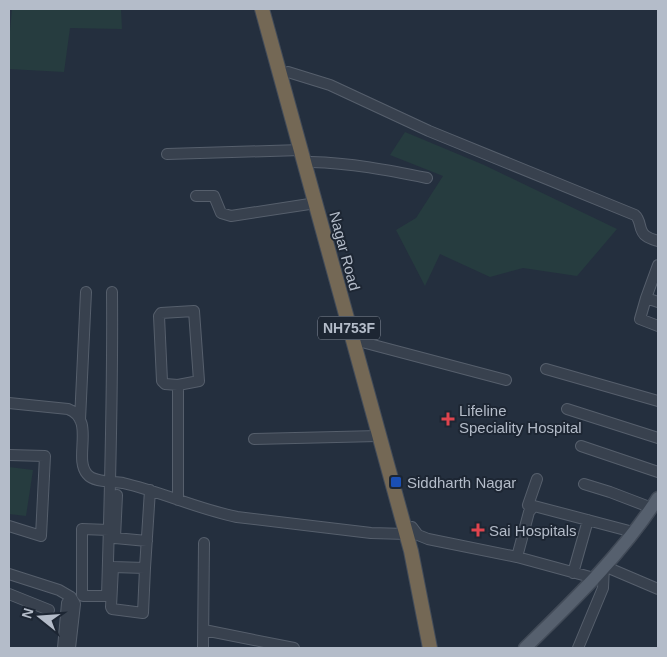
<svg xmlns="http://www.w3.org/2000/svg" width="667" height="657" font-family="Helvetica,sans-serif">
	<style>
		.green { fill: #263c3f }
		.lines { fill: none; stroke-linecap: round; stroke-linejoin: round }
		.minor-casing { stroke: #565f6c; stroke-width: 12 }
		.major-casing { stroke: #414a57; stroke-width: 15 }
		.highway-casing { stroke: #434c59; stroke-width: 16 }
		.minor { stroke: #38414e; stroke-width: 10 }
		.major { stroke: #56606e; stroke-width: 12 }
		.highway { stroke: #746855; stroke-width: 14 }
		.health-dot { fill: #e0444e; stroke: #1d2633; stroke-width: 2 }
		.transit-dot { fill: #1a4fb4; stroke: #1d2633; stroke-width: 2 }
		.labels { text-anchor: middle; dominant-baseline: central; stroke-width: 4; stroke-linejoin: round; paint-order: stroke }
		.shield { fill: #1d2633; stroke: #878f9c; stroke-width: 1 }
		.shield-label { font-size: 14px; font-weight: bold; fill: #b4bcc9 }
		.street-label { font-size: 15px; fill: #b4bcc9; stroke: #1d2633 }
		.poi-label { font-size: 15px; fill: #b4bcc9; stroke: #1d2633; text-anchor: start }
	</style>
	<rect width="100%" height="100%" fill="#242f3e"/>
	<path class="green" d="M 12,9 L 121,9 L 122,29 L 70,28 L 64,72 L 9,69 L 9,42 Z
		M 405,132 L 484,165 L 617,229 L 577,276 L 523,268 L 490,277 L 440,254 L 425,286 L 396,230 L 416,218 L 443,176 L 390,155 Z
		M 9,467 L 33,470 L 26,516 L 9,514 Z"/>
	<g class="lines">
		<defs>
			<path id="minor" d="M 288,72 L 330,85 L 429,131 L 635,215 C 642,221 638,231 646,236 C 650,239 655,240 658,241
				M 167,154 L 301,150
				M 311,162 C 351,163 388,170 427,178
				M 196,196 L 214,196 L 221,213 L 231,216 L 316,203
				M 658,265 L 646,298 L 658,302
				M 646,298 L 640,319 L 658,326
				M 362,342 L 506,380
				M 546,369 L 658,401
				M 178,385 L 199,381 L 194,311 L 161,313 L 159,316 L 162,381 L 165,384 L 178,385 L 178,500
				M 9,403 L 68,409 C 96,419 73,458 87,474 C 94,483 113,481 123,483 C 162,492 198,509 237,517 L 371,533 L 406,534
				M 567,409 L 658,438
				M 80,420 L 86,292
				M 254,439 L 378,436
				M 581,446 L 658,472
				M 9,455 L 45,456 L 41,536 L 9,526
				M 584,484 L 610,492 L 652,508
				M 117,495 L 115,538 L 147,541
				M 532,507 L 528,505 L 537,479
				M 412,527 L 418,535 L 428,539 L 517,557 L 594,578
				M 109,530 L 82,529 L 82,595 L 83,596 L 107,596 C 110,495 113,394 112,292
				M 517,557 L 529,512 L 534,506 L 633,532
				M 145,568 L 143,613 L 112,609 L 111,607 L 113,567 L 145,568 L 150,490
				M 573,573 L 588,520
				M 9,574 L 59,590 L 71,597
				M 9,594 L 49,610
				M 204,630 L 294,648
				M 63,648 L 67,603 L 71,597 L 75,604 L 70,648
				M 203,648 L 204,543
				M 578,648 L 603,588 L 604,566 L 658,589"/>
			<path id="major" d="M 525,648 C 572,602 622,554 658,498"/>
			<path id="highway" d="M 262,9 L 411,551 L 430,648"/>
		</defs>
		<use href="#minor" class="minor-casing"/>
		<use href="#major" class="major-casing"/>
		<use href="#highway" class="highway-casing"/>
		<use href="#minor" class="minor"/>
		<use href="#major" class="major"/>
		<use href="#highway" class="highway"/>
	</g>
	<g class="health-dot">
		<path d="M445.5 411.5h5v5h5v5h-5v5h-5v-5h-5v-5h5z"/>
		<path d="M475.5 522.5h5v5h5v5h-5v5h-5v-5h-5v-5h5z"/>
	</g>
	<rect class="transit-dot" x="390" y="476" width="12" height="12" rx="2.5"/>
	<g class="labels">
		<rect class="shield" x="318" y="316.5" width="62" height="23" rx="4"/>
		<g class="shield-label">
			<text x="349" y="328">NH753F</text>
		</g>
		<g class="street-label">
			<text transform="translate(345 251) rotate(75)">Nagar Road</text>
		</g>
		<g class="poi-label">
			<text x="459" y="410">Lifeline<tspan x="459" dy="17">Speciality Hospital</tspan></text>
			<text x="407" y="482">Siddharth Nagar</text>
			<text x="489" y="530">Sai Hospitals</text>
		</g>
	</g>
	<rect width="667" height="657" fill="none" stroke="#b4bcc9" stroke-width="20"/>
	<g transform="translate(40 617) rotate(287)" stroke="#1d2633" stroke-width="4" paint-order="stroke">
	<path d="M0-4L9 19L0 12L-9 19Z" fill="#b4bcc9"/>
	<text y="-8" font-size="14" font-weight="bold" text-anchor="middle" fill="#b4bcc9">N</text>
	</g>
</svg>
